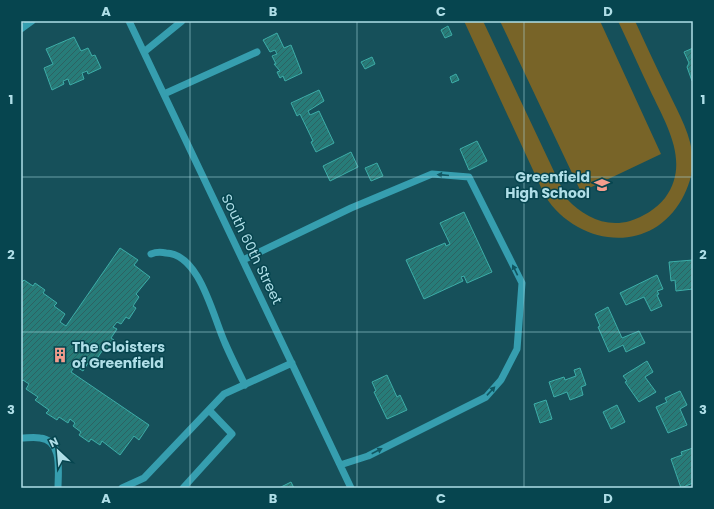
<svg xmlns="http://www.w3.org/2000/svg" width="714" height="509" font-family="Poppins,sans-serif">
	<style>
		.green { fill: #786428 }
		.building { fill: url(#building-hatch); stroke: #3dada8 }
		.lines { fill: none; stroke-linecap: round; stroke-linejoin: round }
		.minor { stroke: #369eaf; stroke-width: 7 }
		.oneway { fill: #105762 }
		.grid { fill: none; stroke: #afdee7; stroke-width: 1; stroke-opacity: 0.55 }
		.labels { text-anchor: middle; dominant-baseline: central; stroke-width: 3; stroke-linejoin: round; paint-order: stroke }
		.poi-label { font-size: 14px; font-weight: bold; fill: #afdee7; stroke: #06454f; text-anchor: end }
		.street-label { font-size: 14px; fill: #afdee7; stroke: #06454f }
		.neatline { fill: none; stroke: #afdee7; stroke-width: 1.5 }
		.grid-label { font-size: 13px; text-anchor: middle; font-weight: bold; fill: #afdee7 }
	</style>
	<defs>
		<pattern id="building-hatch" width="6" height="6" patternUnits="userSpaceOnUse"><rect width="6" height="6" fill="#277c79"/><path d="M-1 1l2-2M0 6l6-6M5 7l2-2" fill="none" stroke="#2d6262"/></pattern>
	</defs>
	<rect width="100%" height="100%" fill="#16505a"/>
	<path class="green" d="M 464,21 L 483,21 L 567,199 C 583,216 605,228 630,221 C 643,217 656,209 665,198 C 691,163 666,124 650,90 C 639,67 629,44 618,21 L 635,21 C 646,45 657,69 669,93 C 679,114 692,136 693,161 C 693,174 688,188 682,199 C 650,256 577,246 545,196 Z
		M 500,21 L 600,21 L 661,154 L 581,192 Z"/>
	<path class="building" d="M 448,26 L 452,35 L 445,38 L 441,30 Z
		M 277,33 L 284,48 L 291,45 L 302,73 L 285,81 L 283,76 L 280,78 L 277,72 L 280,71 L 274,64 L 276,64 L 272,56 L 277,54 L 275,50 L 270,52 L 263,40 Z
		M 74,37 L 81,51 L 88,48 L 92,56 L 95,55 L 101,68 L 88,74 L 87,71 L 82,73 L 84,79 L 70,85 L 68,79 L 63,81 L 64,84 L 52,90 L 44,68 L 53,64 L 46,49 Z
		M 693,48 L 693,81 L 692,81 L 687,67 L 689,63 L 684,52 Z
		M 372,57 L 375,64 L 365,69 L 361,62 Z
		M 456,74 L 459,80 L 452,83 L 450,77 Z
		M 319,90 L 324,101 L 308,111 L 310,115 L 319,111 L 334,143 L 316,152 L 311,142 L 313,141 L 300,114 L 297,116 L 291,103 Z
		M 477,141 L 487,161 L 469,170 L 460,149 Z
		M 351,152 L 358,167 L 330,181 L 323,166 Z
		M 377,163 L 383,176 L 371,181 L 365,168 Z
		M 464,212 L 492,272 L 467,283 L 464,276 L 461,277 L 463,281 L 424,299 L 406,260 L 445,243 L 446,246 L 450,244 L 440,223 Z
		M 120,248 L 138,260 L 134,265 L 150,277 L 136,294 L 139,297 L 133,306 L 136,308 L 129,319 L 126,317 L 121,324 L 117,322 L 113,327 L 117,329 L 111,338 L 114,340 L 107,351 L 104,348 L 94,363 L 90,360 L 83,371 L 75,366 L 71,372 L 149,425 L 139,440 L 134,436 L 120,455 L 102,441 L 100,445 L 91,439 L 89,442 L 79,435 L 81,432 L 73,426 L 75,423 L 70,419 L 68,423 L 59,417 L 57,420 L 46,413 L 49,410 L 35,400 L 38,397 L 26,389 L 29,384 L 23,380 L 21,382 L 21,283 L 24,280 L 33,286 L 35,283 L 45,290 L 43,293 L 57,303 L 54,306 L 65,314 L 60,322 L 66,326 Z
		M 693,260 L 693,289 L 676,291 L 675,280 L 671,281 L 669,262 Z
		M 657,275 L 663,289 L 657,291 L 659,294 L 657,295 L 662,306 L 651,311 L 644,297 L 626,305 L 620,293 Z
		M 608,307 L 622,338 L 639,331 L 645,343 L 626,352 L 623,345 L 609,352 L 598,327 L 600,326 L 595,314 Z
		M 647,361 L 653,372 L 645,377 L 656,392 L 639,402 L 625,382 L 627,381 L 623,376 Z
		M 580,368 L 586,385 L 581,387 L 583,395 L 570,400 L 567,392 L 554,397 L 549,382 L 564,377 L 565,380 L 576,376 L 574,370 Z
		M 387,375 L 397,397 L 400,395 L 407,410 L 387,419 L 374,392 L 376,391 L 372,382 Z
		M 680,391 L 687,405 L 680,409 L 687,425 L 668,433 L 656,407 L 667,402 L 665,398 Z
		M 546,400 L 552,419 L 540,423 L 534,404 Z
		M 617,405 L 625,422 L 611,429 L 603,412 Z
		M 693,448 L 693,483 L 681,488 L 671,459 L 682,455 L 681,452 Z
		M 291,482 L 294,488 L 279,488 Z"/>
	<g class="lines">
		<path class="minor" d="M 129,21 L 351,488
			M 21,29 L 32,21
			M 144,52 L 182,21
			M 164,94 L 257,52
			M 151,254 C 156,252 161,252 166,253 C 200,254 213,317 225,343 C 231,357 238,371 245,385
			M 243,260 L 351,208 L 432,174 L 469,177 L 522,283 L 517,349 L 501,380 L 486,397 L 368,456 L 340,465
			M 21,438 C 27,438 34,437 40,438 C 63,440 58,472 58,488
			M 122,488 L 144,478 L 224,394 L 292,363
			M 183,488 L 232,434 L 209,410"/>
	</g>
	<defs><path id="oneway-solid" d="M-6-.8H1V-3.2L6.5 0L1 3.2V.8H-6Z"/></defs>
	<g class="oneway">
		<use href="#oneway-solid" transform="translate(443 175) rotate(-175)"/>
		<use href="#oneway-solid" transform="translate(515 270) rotate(-116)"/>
		<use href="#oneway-solid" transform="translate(491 391) rotate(-47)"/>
		<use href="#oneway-solid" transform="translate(377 451) rotate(-27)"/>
	</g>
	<path class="grid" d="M 190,21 L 190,488M 357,21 L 357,488M 524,21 L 524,488M 21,177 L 693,177M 21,332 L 693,332"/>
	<defs>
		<symbol id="school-bare" viewBox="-9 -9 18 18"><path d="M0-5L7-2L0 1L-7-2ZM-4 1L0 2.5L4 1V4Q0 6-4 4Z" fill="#f49d8d" stroke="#06454f" stroke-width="2.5" paint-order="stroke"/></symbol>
		<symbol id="building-bare" viewBox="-9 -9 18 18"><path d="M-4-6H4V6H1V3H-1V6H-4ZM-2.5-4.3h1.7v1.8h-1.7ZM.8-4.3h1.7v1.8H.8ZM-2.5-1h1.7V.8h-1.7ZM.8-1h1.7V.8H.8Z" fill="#f49d8d" stroke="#06454f" stroke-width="2.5" paint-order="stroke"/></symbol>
	</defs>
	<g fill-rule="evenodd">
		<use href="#school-bare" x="591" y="174" width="22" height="22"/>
		<use href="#building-bare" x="49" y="344" width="22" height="22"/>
	</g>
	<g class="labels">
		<g class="poi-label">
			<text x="590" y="177">Greenfield<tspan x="590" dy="16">High School</tspan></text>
			<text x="72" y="347" text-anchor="start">The Cloisters<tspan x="72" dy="16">of Greenfield</tspan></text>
		</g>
		<g class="street-label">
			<text transform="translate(252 249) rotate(64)">South 60th Street</text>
		</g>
	</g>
	<rect width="714" height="509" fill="none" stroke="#06454f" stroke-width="44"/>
	<g transform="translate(58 451) rotate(334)" stroke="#06454f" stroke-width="3" paint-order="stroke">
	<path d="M0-3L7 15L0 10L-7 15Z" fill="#afdee7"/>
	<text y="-6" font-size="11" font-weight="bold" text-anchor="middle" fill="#afdee7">N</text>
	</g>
	<rect x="22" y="22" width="670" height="465" class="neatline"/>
	<g class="grid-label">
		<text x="106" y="16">A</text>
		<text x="273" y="16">B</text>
		<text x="441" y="16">C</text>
		<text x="608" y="16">D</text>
		<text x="11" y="104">1</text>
		<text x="703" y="104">1</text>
		<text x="11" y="259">2</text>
		<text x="703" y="259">2</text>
		<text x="11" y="414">3</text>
		<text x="703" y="414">3</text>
		<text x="106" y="503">A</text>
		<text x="273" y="503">B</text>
		<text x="441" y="503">C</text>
		<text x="608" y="503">D</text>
	</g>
</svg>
